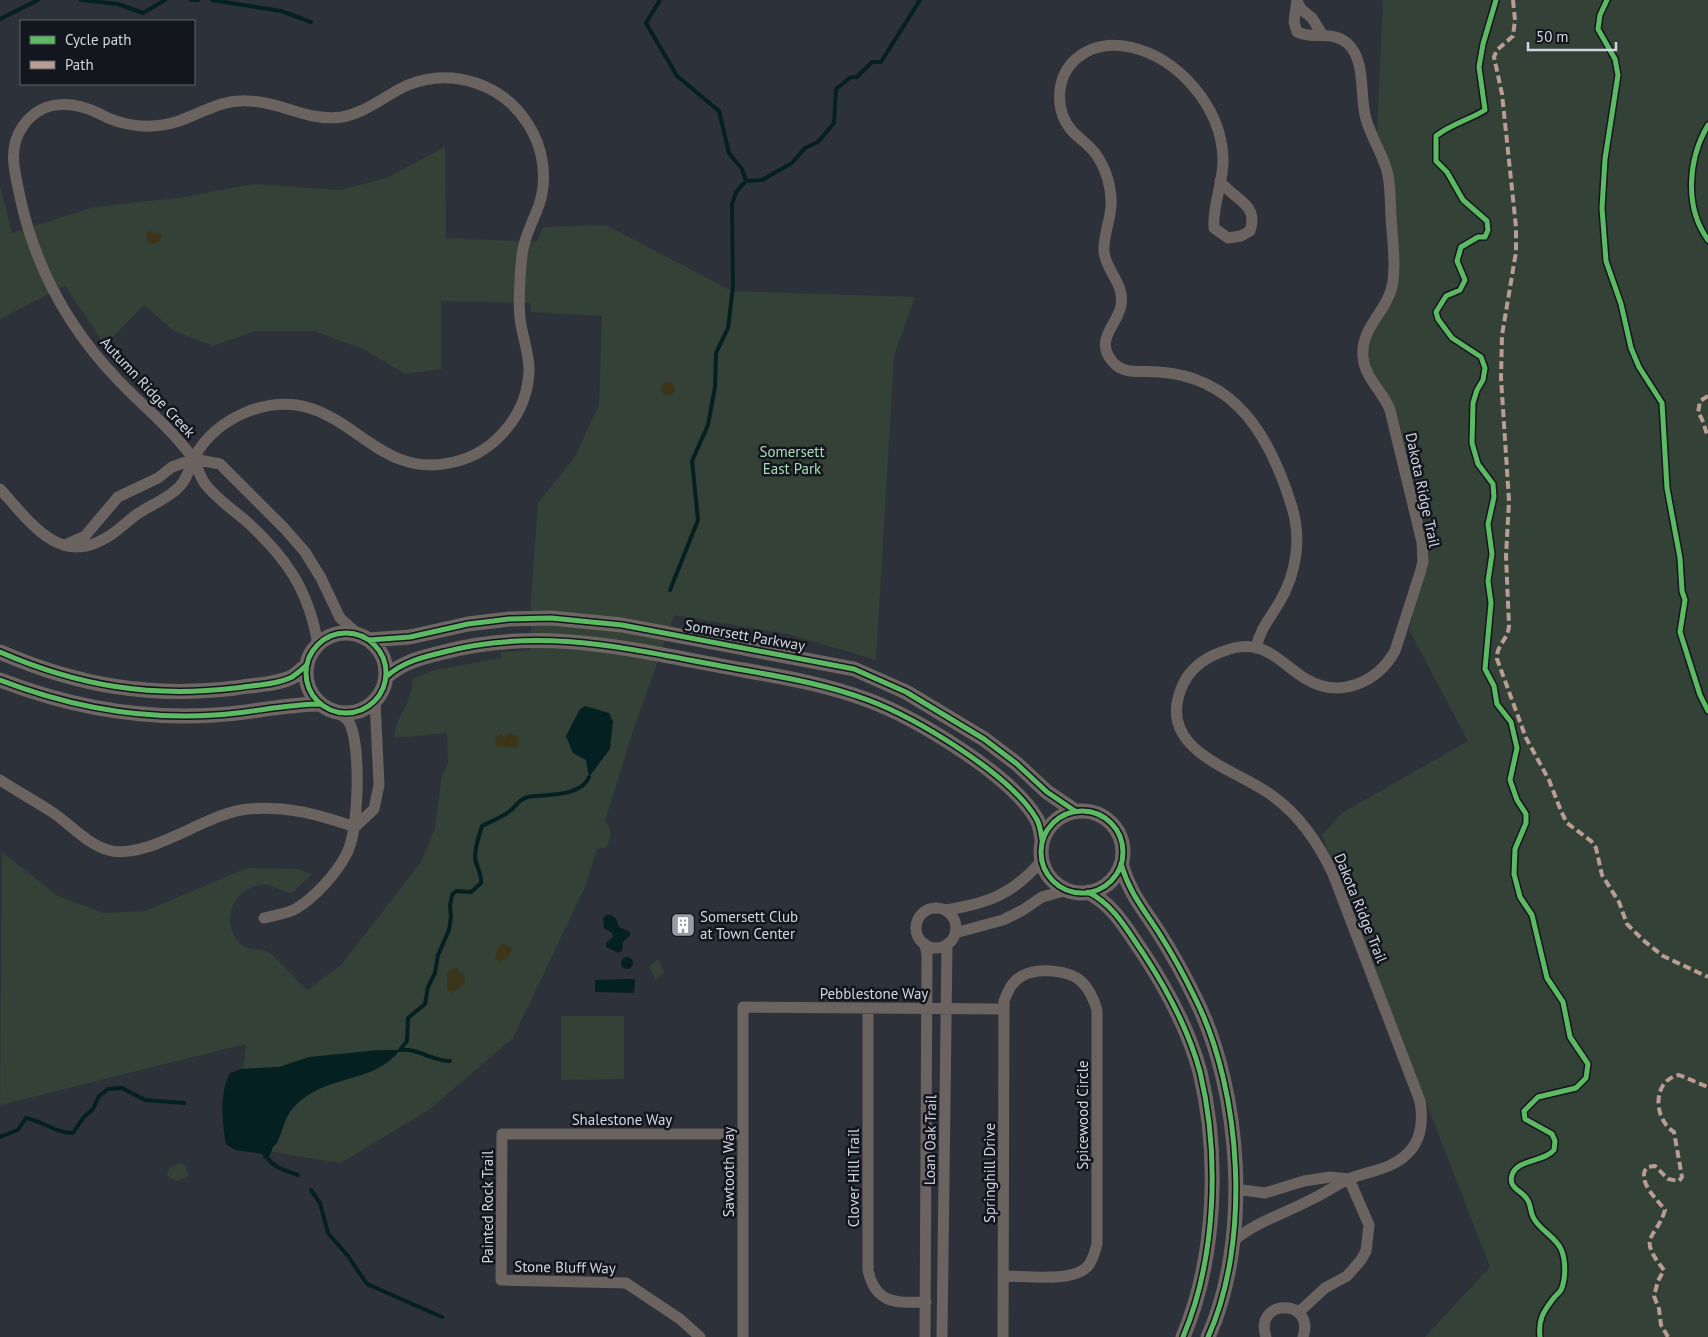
<svg xmlns="http://www.w3.org/2000/svg" width="1708" height="1337" font-family="'PT Sans',sans-serif">
	<style>
		.green { fill: #334137 }
		.sand { fill: #3c351a }
		.water { fill: #052021 }
		.lines { fill: none; stroke-linecap: round; stroke-linejoin: round }
		.stream { stroke: #052021; stroke-width: 4 }
		.minor { stroke: #6b635f; stroke-width: 11 }
		.secondary { stroke: #6e6663; stroke-width: 15 }
		.quiet { stroke: #b99d93; stroke-width: 4; stroke-dasharray: 8 4; stroke-linecap: butt }
		.cycleway-casing { stroke: #14161e; stroke-width: 8 }
		.cycleway { stroke: #5cba63; stroke-width: 5 }
		.labels { text-anchor: middle; dominant-baseline: central; stroke-width: 5; stroke-linejoin: round; paint-order: stroke }
		.street-label { font-size: 15px; fill: #d1d6e1; stroke: #14161e }
		.park-label { font-size: 15px; fill: #abdeb8; stroke: #14161e }
		.poi-label { font-size: 15px; fill: #d1d6e1; stroke: #14161e; text-anchor: start }
	</style>
	<rect width="100%" height="100%" fill="#2d313a"/>
	<path class="green" d="M 1383,0 L 1708,0 L 1708,1337 L 1425,1337 L 1490,1267 L 1322,835 L 1342,813 L 1468,741 L 1409,630 L 1428,555 L 1393,407 L 1373,373 L 1367,353 L 1374,329 L 1395,298 L 1399,268 L 1377,135 Z
		M 445,147 L 446,238 L 537,242 L 543,227 L 606,225 L 732,291 L 915,297 L 894,356 L 876,660 L 788,634 L 674,615 L 631,737 L 605,821 C 613,828 612,840 605,848 L 597,849 L 585,887 L 513,1038 L 430,1109 L 341,1163 L 235,1146 L 246,1044 L 0,1105 L 2,852 L 58,896 L 103,913 L 145,911 L 247,868 L 298,869 L 312,874 L 292,893 C 280,893 272,882 259,885 C 233,890 220,922 239,942 C 247,951 258,948 268,952 C 277,957 298,982 307,990 L 341,965 L 421,862 L 435,828 L 442,775 L 448,764 L 447,733 L 394,738 C 395,717 415,698 412,679 L 435,670 L 501,658 L 501,652 L 531,650 L 531,599 L 538,503 L 574,458 L 599,405 L 602,316 L 531,312 L 531,303 L 441,301 L 441,369 L 405,374 L 365,350 L 315,331 L 255,331 L 213,346 L 209,344 L 174,331 L 144,305 L 105,345 L 65,286 L 0,319 L 0,186 L 12,233 L 94,207 L 184,197 L 254,184 L 340,190 L 386,178 Z
		M 658,959 L 664,972 L 656,980 L 649,967 Z
		M 561,1016 L 624,1016 L 624,1079 L 561,1080 Z
		M 181,1163 L 186,1167 L 189,1176 L 178,1181 L 169,1178 L 167,1174 L 170,1167 Z"/>
	<path class="sand" d="M 151,231 L 162,235 L 159,242 L 153,244 L 147,242 L 146,233 Z
		M661 389a7 7 0 1 1 14 0a7 7 0 1 1-14 0Z
		M 502,733 L 505,739 L 509,733 L 518,736 L 519,746 L 511,748 L 496,746 L 495,738 Z
		M 503,944 L 512,947 C 511,955 506,961 498,961 L 495,959 L 498,947 Z
		M 456,967 L 459,969 L 458,976 L 460,973 L 464,974 L 465,983 L 452,993 L 447,990 L 447,973 Z"/>
	<path class="water" d="M 585,706 L 609,713 L 613,722 L 610,749 L 589,777 L 586,760 L 573,753 L 566,736 L 580,709 Z
		M 606,915 C 615,914 616,919 619,927 L 630,932 L 630,935 L 623,942 L 622,951 L 619,953 L 606,947 L 606,943 L 613,937 L 612,933 L 604,928 L 603,918 Z
		M621 963a6 6 0 1 1 12 0a6 6 0 1 1-12 0Z
		M 629,979 L 635,979 L 634,993 L 595,992 L 595,980 Z
		M 379,1050 L 400,1050 C 374,1085 324,1073 293,1108 C 285,1116 282,1133 277,1143 L 273,1147 L 270,1155 L 264,1159 L 262,1154 L 235,1150 L 226,1144 C 222,1122 219,1094 230,1073 L 242,1069 L 279,1067 L 309,1057 Z"/>
	<g class="lines">
		<path class="stream" d="M 81,0 L 118,4 L 143,13 L 165,0
			M 191,0 L 198,0
			M 212,0 L 281,11 L 311,22
			M 660,0 L 646,23 L 677,76 L 719,111 L 729,153 L 742,169 L 746,181 L 736,192 L 732,204 L 733,287 L 728,328 L 716,353 L 715,387 L 708,425 L 692,461 L 698,520 L 670,590
			M 0,19 L 38,0
			M 746,181 L 762,180 L 792,163 L 805,148 L 818,142 L 834,123 L 836,89 L 851,77 L 857,77 L 872,62 L 881,62 L 920,0
			M 400,1050 L 407,1041 L 408,1018 L 425,1004 L 428,987 L 435,973 L 438,955 L 449,930 L 451,916 L 450,906 L 452,895 L 456,891 L 471,892 L 481,883 C 482,873 476,867 475,857 C 475,846 479,836 482,826 C 492,821 502,817 510,811 C 517,806 518,799 528,797 C 547,794 581,797 589,777
			M 400,1050 C 418,1048 432,1061 450,1061
			M 0,1137 L 18,1130 L 26,1118 C 43,1121 55,1133 73,1133 L 83,1118 L 93,1109 L 99,1096 L 108,1089 L 122,1088 L 145,1100 L 184,1103
			M 267,1157 C 273,1168 287,1171 298,1175
			M 311,1190 L 320,1203 L 328,1233 L 348,1256 L 367,1284 L 442,1317"/>
		<path class="minor" d="M 1297,1 L 1301,9 L 1312,18 L 1322,34
			M 1220,181 C 1235,201 1259,203 1250,231 L 1241,236 L 1228,238 L 1214,228 C 1212,205 1224,182 1223,158 C 1221,107 1179,58 1130,47 C 1111,43 1093,45 1077,58 C 1055,77 1054,111 1073,132 C 1080,139 1089,145 1095,153 C 1106,168 1112,188 1111,206 C 1110,222 1103,236 1104,252 C 1106,271 1125,284 1121,305 C 1118,325 1094,339 1112,361 C 1124,376 1142,370 1159,372 C 1236,377 1270,437 1291,504 C 1302,537 1297,573 1279,603 C 1270,618 1260,629 1256,648
			M 194,459 L 220,464 L 284,528 L 305,552 L 321,578 L 340,618 L 359,635
			M 0,489 C 27,518 57,565 102,540 C 115,534 125,523 136,515 C 149,505 169,499 180,486 C 187,479 190,467 194,458 C 205,436 226,420 249,411 C 344,377 366,484 454,462 C 496,452 528,413 529,370 C 529,352 522,336 520,318 C 518,298 520,275 522,255 C 524,236 533,222 539,205 C 548,178 543,147 528,124 C 503,84 452,67 408,85 C 385,95 368,112 342,117 C 308,122 282,102 249,101 C 222,99 204,112 179,121 C 152,130 123,127 98,113 C 71,100 41,100 23,126 C 7,148 15,173 20,197 C 35,267 69,329 119,381 C 138,401 160,419 179,441 C 183,446 188,451 192,457 C 198,466 199,477 206,485 C 216,498 232,509 245,520 C 286,557 309,590 318,645
			M 65,545 L 85,536 L 118,497 L 158,478 L 172,467 L 194,459
			M 0,780 C 17,791 35,801 52,812 C 70,824 87,844 108,850 C 145,861 201,817 241,810 C 282,804 317,814 355,827
			M 355,827 L 374,809 L 379,785 L 375,701
			M916 928a20 20 0 1 1 40 0a20 20 0 1 1-40 0Z
			M 945,910 C 987,904 1014,894 1042,860
			M 264,918 C 274,915 288,914 297,908 C 315,897 336,874 346,855 C 359,832 361,749 350,724 C 347,718 341,715 336,711
			M 955,933 L 1003,920 L 1023,910 L 1042,897 L 1068,890
			M 925,944 L 927,955 L 925,1337
			M 868,1009 L 868,1270 C 875,1304 896,1303 926,1302
			M 1235,1189 L 1265,1193 L 1304,1181 L 1330,1177 L 1349,1179
			M 1232,1242 C 1255,1222 1284,1214 1310,1200 C 1324,1194 1337,1184 1351,1178 C 1370,1171 1392,1169 1407,1154 C 1422,1140 1423,1119 1420,1101 L 1333,874 C 1319,844 1301,817 1274,797 C 1238,769 1156,752 1181,689 C 1187,673 1199,662 1214,655 C 1228,649 1239,645 1254,647 C 1274,651 1289,669 1306,679 C 1339,699 1377,683 1395,651 L 1420,573 L 1423,562 L 1422,542 L 1390,410 C 1383,391 1365,379 1363,357 C 1360,326 1390,310 1393,281 C 1396,260 1392,237 1391,217 C 1390,202 1391,185 1387,171 C 1382,153 1371,137 1366,119 C 1359,95 1367,61 1347,43 C 1332,30 1313,40 1297,32 L 1294,22 L 1297,0
			M 1299,1312 L 1325,1288 L 1347,1276 L 1361,1260 L 1366,1251 L 1369,1225 L 1349,1179
			M 700,1337 L 680,1319 L 626,1283 L 501,1280 L 502,1134 L 742,1134
			M 743,1337 L 743,1007 L 1004,1009
			M 942,1337 L 947,944
			M 1003,1337 L 1004,1001 C 1008,991 1012,981 1022,976 C 1037,967 1070,970 1082,982 C 1090,990 1094,1000 1097,1010 L 1097,1244 C 1095,1251 1093,1260 1088,1266 C 1073,1283 1026,1276 1004,1276
			M 1266,1337 C 1253,1298 1316,1298 1303,1337"/>
		<path class="secondary" d="M306 673a40 40 0 1 1 80 0a40 40 0 1 1-80 0Z
			M 369,640 L 410,637 L 468,624 L 509,619 L 551,618 L 622,625 L 854,669 L 906,692 L 984,739 L 1017,764 L 1047,792 L 1075,811
			M 0,652 C 78,686 151,698 235,688 C 253,685 276,685 292,677 C 297,674 302,669 307,665
			M 386,677 C 402,662 423,657 444,652 C 539,627 626,648 721,666 C 770,675 820,682 868,700 C 916,718 1010,774 1036,818 C 1040,824 1041,833 1042,840
			M 0,680 C 70,707 140,720 215,715 C 251,713 285,704 321,704
			M1041 852a41 41 0 1 1 82 0a41 41 0 1 1-82 0Z
			M 1121,864 C 1130,894 1143,908 1159,933 C 1173,955 1185,977 1196,1000 C 1242,1093 1251,1242 1208,1337
			M 1088,892 C 1114,905 1127,930 1143,953 C 1166,988 1189,1031 1200,1072 C 1220,1155 1216,1259 1183,1337"/>
		<path class="quiet" d="M 1513,0 L 1515,20 L 1513,36 L 1497,50 L 1494,57 L 1502,94 L 1516,227 L 1516,252 L 1502,335 L 1501,378 L 1509,501 L 1506,556 L 1509,626 C 1508,640 1496,645 1497,659 L 1526,738 L 1549,780 L 1561,811 L 1567,823 L 1591,841 L 1596,848 L 1602,875 L 1619,902 L 1627,924 L 1643,940 L 1663,956 L 1708,977
			M 1708,396 L 1700,401 L 1698,413 C 1704,420 1704,428 1708,436
			M 1668,1337 L 1661,1325 L 1659,1309 L 1654,1296 L 1658,1281 L 1664,1270 C 1636,1235 1656,1240 1665,1210 C 1657,1199 1636,1181 1647,1167 L 1655,1166 L 1668,1179 L 1679,1181 L 1682,1177 L 1674,1132 C 1653,1119 1652,1080 1679,1075 L 1708,1087"/>
		<defs>
			<path id="cycleway" d="M 1496,0 L 1483,44 L 1479,67 L 1485,110 C 1469,120 1451,124 1436,136 L 1436,161 L 1447,172 L 1463,200 L 1487,221 L 1488,230 L 1485,237 L 1478,237 L 1461,247 L 1457,261 L 1465,280 L 1460,290 L 1446,296 L 1436,312 L 1438,319 L 1452,338 L 1481,357 L 1485,368 L 1483,380 L 1477,390 L 1473,403 L 1472,443 L 1478,464 L 1493,484 L 1494,497 L 1488,524 L 1492,554 L 1488,581 L 1491,603 L 1485,669 L 1494,686 L 1497,704 L 1511,722 L 1517,748 L 1510,780 L 1517,800 L 1526,814 L 1526,823 L 1515,849 L 1514,874 L 1520,897 L 1532,915 L 1547,978 L 1563,1002 L 1570,1037 L 1588,1064 L 1586,1078 L 1576,1088 L 1538,1097 L 1524,1111 L 1525,1119 L 1552,1134 L 1555,1141 L 1554,1150 C 1544,1162 1517,1159 1512,1175 C 1508,1188 1521,1190 1527,1199 C 1531,1204 1530,1211 1533,1217 C 1539,1230 1555,1236 1561,1249 C 1566,1260 1566,1279 1561,1290 C 1559,1293 1555,1296 1553,1299 C 1543,1312 1538,1320 1540,1337
				M 1607,0 L 1600,15 L 1598,29 L 1615,59 L 1618,75 L 1605,159 L 1602,208 L 1606,261 L 1621,304 L 1631,348 L 1639,367 L 1662,403 L 1667,488 L 1680,558 L 1682,591 L 1685,600 L 1680,632 L 1700,695 L 1708,711
				M 1708,125 C 1688,159 1684,207 1708,240
				M306 673a40 40 0 1 1 80 0a40 40 0 1 1-80 0Z
				M 369,640 L 410,637 L 468,624 L 509,619 L 551,618 L 622,625 L 854,669 L 906,692 L 984,739 L 1017,764 L 1047,792 L 1075,811
				M 0,652 C 78,686 151,698 235,688 C 253,685 276,685 292,677 C 297,674 302,669 307,665
				M 386,677 C 402,662 423,657 444,652 C 539,627 626,648 721,666 C 770,675 820,682 868,700 C 916,718 1010,774 1036,818 C 1040,824 1041,833 1042,840
				M 0,680 C 70,707 140,720 215,715 C 251,713 285,704 321,704
				M1041 852a41 41 0 1 1 82 0a41 41 0 1 1-82 0Z
				M 1121,864 C 1130,894 1143,908 1159,933 C 1173,955 1185,977 1196,1000 C 1242,1093 1251,1242 1208,1337
				M 1088,892 C 1114,905 1127,930 1143,953 C 1166,988 1189,1031 1200,1072 C 1220,1155 1216,1259 1183,1337"/>
		</defs>
		<use href="#cycleway" class="cycleway-casing"/>
		<use href="#cycleway" class="cycleway"/>
	</g>
	<defs>
		<symbol id="building-square" viewBox="-11 -11 22 22"><rect x="-9" y="-9" width="18" height="18" rx="4" fill="#989ca7" stroke="#14161e"/><path d="M-4-6H4V6H1V3H-1V6H-4ZM-2.5-4.3h1.7v1.8h-1.7ZM.8-4.3h1.7v1.8H.8ZM-2.5-1h1.7V.8h-1.7ZM.8-1h1.7V.8H.8Z" fill="#fff"/></symbol>
	</defs>
	<g fill-rule="evenodd">
		<use href="#building-square" x="669" y="911" width="28" height="28"/>
	</g>
	<g class="labels">
		<g class="street-label">
			<text transform="translate(148 387) rotate(47)">Autumn Ridge Creek</text>
			<text transform="translate(1423 490) rotate(78)">Dakota Ridge Trail</text>
			<text transform="translate(745 635) rotate(10)">Somersett Parkway</text>
			<text transform="translate(1361 908) rotate(68)">Dakota Ridge Trail</text>
			<text x="874" y="993">Pebblestone Way</text>
			<text transform="translate(1082 1115) rotate(-90)">Spicewood Circle</text>
			<text x="622" y="1119">Shalestone Way</text>
			<text transform="translate(930 1140) rotate(-89)">Loan Oak Trail</text>
			<text transform="translate(728 1172) rotate(-90)">Sawtooth Way</text>
			<text transform="translate(989 1173) rotate(-90)">Springhill Drive</text>
			<text transform="translate(853 1178) rotate(-90)">Clover Hill Trail</text>
			<text transform="translate(487 1207) rotate(-90)">Painted Rock Trail</text>
			<text transform="translate(565 1267) rotate(1)">Stone Bluff Way</text>
		</g>
		<g class="park-label">
			<text x="792" y="451">Somersett<tspan x="792" dy="17">East Park</tspan></text>
		</g>
		<g class="poi-label">
			<text x="700" y="916">Somersett Club<tspan x="700" dy="17">at Town Center</tspan></text>
		</g>
	</g>
	<rect x="20" y="20" width="175" height="65" fill="#14161e" stroke="#60636c"/>
	<rect x="30" y="36" width="25" height="8" fill="#5cba63" stroke="#60636c"/>
	<text x="65" y="45" font-size="15" fill="#d1d6e1">Cycle path</text>
	<rect x="30" y="61" width="25" height="8" fill="#b99d93" stroke="#60636c"/>
	<text x="65" y="70" font-size="15" fill="#d1d6e1">Path</text>
	<path d="M1528 42v8h88v-8" fill="none" stroke="#d1d6e1" stroke-width="2.5"/>
	<text x="1536" y="42" font-size="15" fill="#d1d6e1" stroke="#14161e" stroke-width="4" paint-order="stroke">50 m</text>
</svg>
